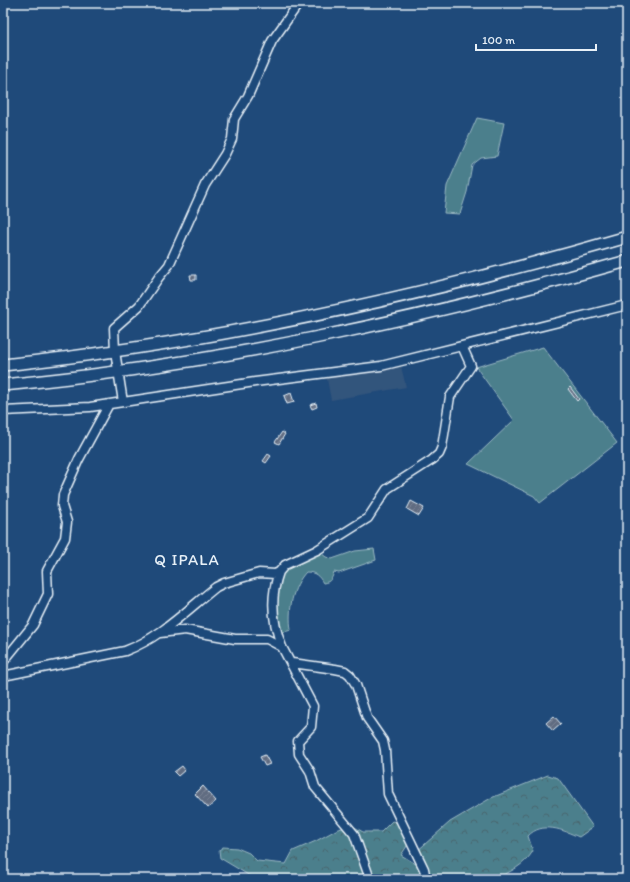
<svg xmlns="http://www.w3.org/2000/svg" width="630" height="882" font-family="Itim,sans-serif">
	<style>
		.built { fill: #33547c }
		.grass { fill: #4b7f8c; stroke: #9ab8c2 }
		.forest { fill: url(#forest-crowns); stroke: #9ab8c2 }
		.building { fill: url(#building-hatch); stroke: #e8f1f8 }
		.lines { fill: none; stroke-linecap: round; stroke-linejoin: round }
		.minor-casing { stroke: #e8f1f8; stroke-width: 11 }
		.highway-casing { stroke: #e8f1f8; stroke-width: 14 }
		.minor { stroke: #1f4a7a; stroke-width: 8 }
		.highway { stroke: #1f4a7a; stroke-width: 11 }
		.labels { text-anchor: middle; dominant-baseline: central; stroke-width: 4; stroke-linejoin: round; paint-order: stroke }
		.quarter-label { font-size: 16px; letter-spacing: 1px; fill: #e8f1f8; stroke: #1f4a7a }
	</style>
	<defs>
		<pattern id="forest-crowns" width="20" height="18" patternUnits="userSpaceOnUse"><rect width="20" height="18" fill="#4b7f8c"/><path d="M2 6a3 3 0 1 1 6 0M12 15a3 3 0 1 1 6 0" fill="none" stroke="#49666e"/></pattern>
		<pattern id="building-hatch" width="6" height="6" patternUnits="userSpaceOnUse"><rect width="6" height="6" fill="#616c81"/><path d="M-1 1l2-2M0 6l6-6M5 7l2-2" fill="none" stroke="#788194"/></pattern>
	</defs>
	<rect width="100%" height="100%" fill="#1f4a7a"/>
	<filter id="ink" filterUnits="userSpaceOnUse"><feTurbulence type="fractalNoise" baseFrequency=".025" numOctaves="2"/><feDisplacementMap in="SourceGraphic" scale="8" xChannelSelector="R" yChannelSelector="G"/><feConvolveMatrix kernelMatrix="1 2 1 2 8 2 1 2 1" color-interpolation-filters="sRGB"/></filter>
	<g filter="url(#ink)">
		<path class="built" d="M 400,362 L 406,387 L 331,400 L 326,374 Z"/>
		<path class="grass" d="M 477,118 L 504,123 L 497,156 L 481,158 L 472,165 L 467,192 L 460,214 L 444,213 L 447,186 Z
			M 543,347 L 617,443 L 540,503 L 534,496 L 468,464 L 514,420 L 476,367 Z
			M 374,549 L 376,560 L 339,573 L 334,572 C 332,578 331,582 323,583 C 319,576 315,572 306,572 C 292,587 288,611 291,630 L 277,634 L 274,620 L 279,572 L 317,550 L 326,557 L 332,559 L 355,551 Z"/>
		<path class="forest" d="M 548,775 L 558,778 L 593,827 L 579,837 C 563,830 542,821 528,836 L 533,851 C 525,865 509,873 494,879 L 255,879 L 220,858 L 219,850 L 223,847 L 237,848 L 249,853 L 257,861 L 286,864 L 293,851 L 316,841 L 336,830 L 351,825 L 363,832 L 381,832 L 392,821 L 403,825 L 411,840 L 401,855 L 424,869 L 416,852 L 450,822 L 491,798 Z"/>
		<path class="building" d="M 190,275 L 196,275 L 196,280 L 191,280 Z
			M 570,387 L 579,399 L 577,401 L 568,389 Z
			M 291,393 L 294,402 L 287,404 L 284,396 Z
			M 316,403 L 317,407 L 312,409 L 310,405 Z
			M 282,432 L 285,434 L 279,444 L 275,442 Z
			M 268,454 L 271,456 L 266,463 L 263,461 Z
			M 411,501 L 424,508 L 419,516 L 407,509 Z
			M 554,716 L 561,724 L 553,731 L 546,723 Z
			M 265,755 L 270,764 L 265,766 L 260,757 Z
			M 182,766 L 185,770 L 178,776 L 174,772 Z
			M 203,786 L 216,801 L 208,808 L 195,794 Z"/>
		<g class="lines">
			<defs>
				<path id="minor" d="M 123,402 L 115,351 L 114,328 L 139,306 L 159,277 L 169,265 L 205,185 L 225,154 L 232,139 L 234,119 L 248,96 L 272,41 L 299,3
					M 3,411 L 90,407 L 255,382 L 381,366 L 627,305
					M 279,572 C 270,597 272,622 282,647
					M 160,633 L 185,630 L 235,639 L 267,639 L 282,647 L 313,706 L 311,727 L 298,741 L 299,754 L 310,771 L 315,787 L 354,834 L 370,879
					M 3,662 L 33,625 L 48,594 L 47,571 L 65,538 L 67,522 L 62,506 L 63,495 L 79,459 L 109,404
					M 292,663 L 335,669 L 345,671 L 350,675 L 356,685 L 367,718 L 383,741 L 385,750 L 388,794 L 424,869 L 426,879
					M 3,676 L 125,651 C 160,638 187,610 216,587 L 224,583 L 259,573 L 275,574 L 279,572 L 285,565 L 317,550 L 368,518 L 387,489 L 432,460 L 439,454 L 442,447 L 450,397 L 471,366 L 462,346"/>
				<path id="highway" d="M 3,365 C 214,343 423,296 627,237
					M 3,385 C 215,365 422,319 627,261"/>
			</defs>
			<use href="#minor" class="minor-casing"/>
			<use href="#highway" class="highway-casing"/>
			<use href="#minor" class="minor"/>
			<use href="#highway" class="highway"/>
		</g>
	</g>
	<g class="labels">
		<g class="quarter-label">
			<text x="187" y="559">Q IPALA</text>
		</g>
	</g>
	<rect width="630" height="882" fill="none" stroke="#1f4a7a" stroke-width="16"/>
	<rect x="8" y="8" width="614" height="866" fill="none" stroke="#e8f1f8" stroke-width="1.5" filter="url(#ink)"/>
	<path d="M476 44v6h120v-6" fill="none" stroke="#e8f1f8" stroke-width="2"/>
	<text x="482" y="44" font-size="12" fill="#e8f1f8" stroke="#1f4a7a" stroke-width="3" paint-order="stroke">100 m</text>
</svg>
